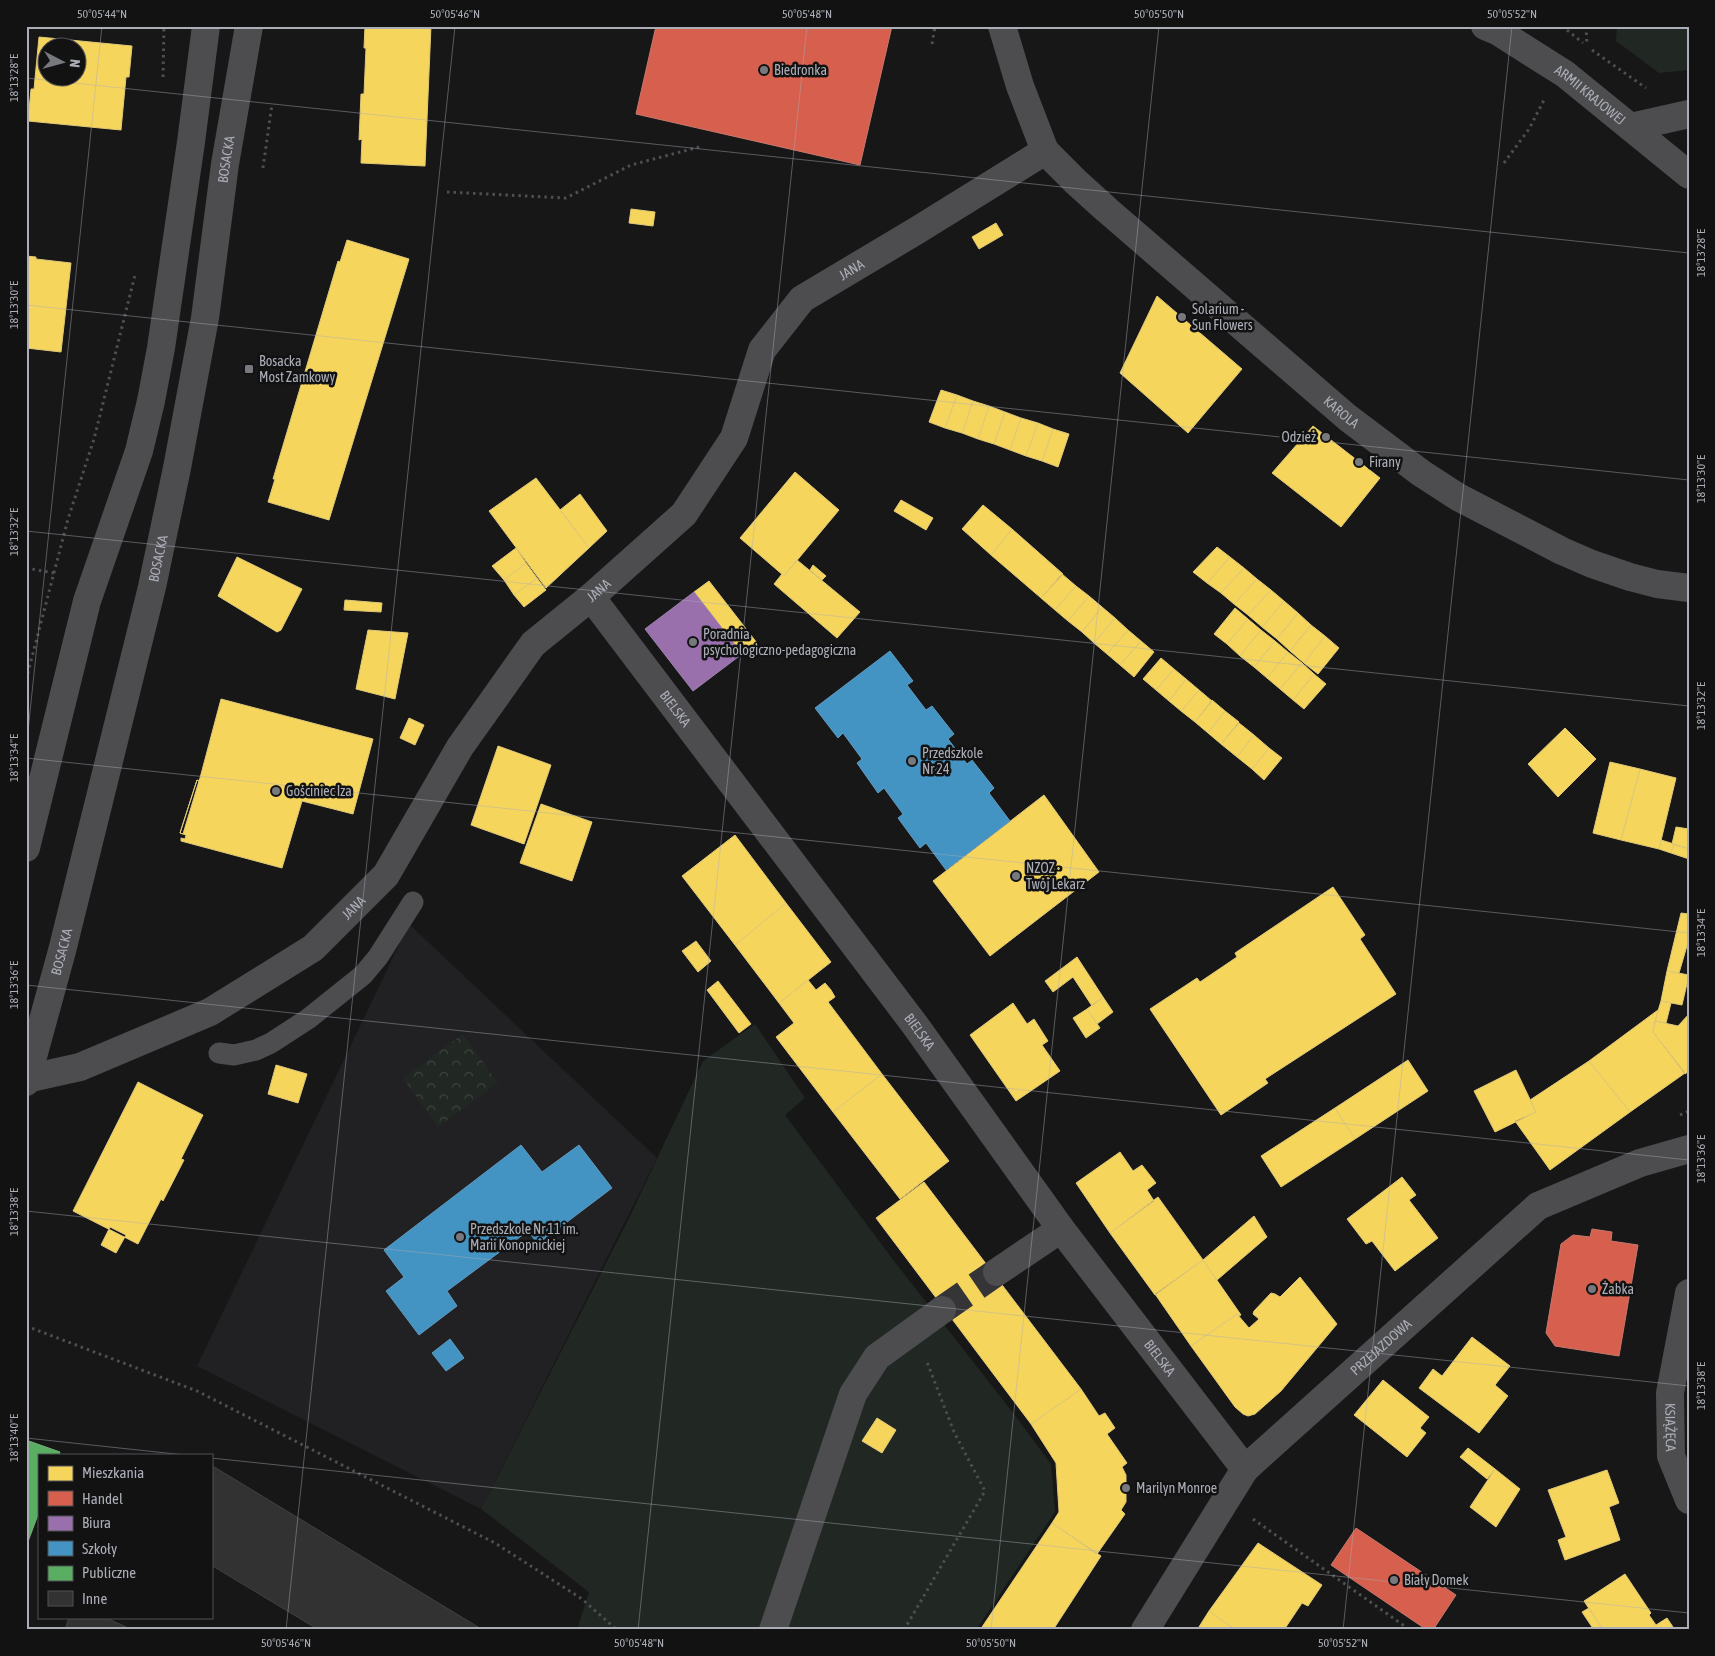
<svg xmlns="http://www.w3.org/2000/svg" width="1715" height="1656" font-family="'Asap Condensed',sans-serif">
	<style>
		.built { fill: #212123 }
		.green { fill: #212723 }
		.forest { fill: url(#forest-crowns) }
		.homes { fill: #f6d55c; stroke: #e0c977; fill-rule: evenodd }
		.shops { fill: #d6604d; stroke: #c9776d }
		.offices { fill: #9970ab; stroke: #9e83af }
		.schools { fill: #4393c3; stroke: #629bbf }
		.public { fill: #5aae61; stroke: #72ae7b }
		.building { fill: #323233; stroke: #414144 }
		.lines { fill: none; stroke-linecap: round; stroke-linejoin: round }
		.minor-tunnel { stroke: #353538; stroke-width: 28; stroke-dasharray: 28 14; stroke-linecap: butt }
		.path { stroke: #4d4f51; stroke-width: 3; stroke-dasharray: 2.5 4; stroke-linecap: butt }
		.service { stroke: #4d4d50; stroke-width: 21 }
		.minor { stroke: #4d4d50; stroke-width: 28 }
		.tertiary { stroke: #4d4d50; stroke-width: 28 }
		.ticks { fill: none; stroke: #abaeb7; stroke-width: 1; stroke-opacity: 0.45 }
		.poi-dot { fill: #77797f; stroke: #121213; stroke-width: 2 }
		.labels { text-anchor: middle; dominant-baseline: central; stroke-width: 5; stroke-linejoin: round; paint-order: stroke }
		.poi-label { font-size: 14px; fill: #abaeb7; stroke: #121213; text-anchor: start }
		.street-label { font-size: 14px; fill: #abaeb7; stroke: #121213 }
		.neatline { fill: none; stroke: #abaeb7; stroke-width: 2 }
		.ticks-label { font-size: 12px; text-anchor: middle; fill: #abaeb7 }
	</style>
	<defs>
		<pattern id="forest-crowns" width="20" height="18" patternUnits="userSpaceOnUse" patternTransform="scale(1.25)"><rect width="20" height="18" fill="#212723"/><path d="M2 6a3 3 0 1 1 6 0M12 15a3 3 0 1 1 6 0" fill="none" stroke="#3f4441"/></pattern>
	</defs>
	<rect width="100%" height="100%" fill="#171718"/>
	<path class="built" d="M 409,924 L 657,1158 L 481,1509 L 197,1366 Z"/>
	<path class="green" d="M 1617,26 L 1689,26 L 1689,70 L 1659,73 L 1616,41 Z
		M 755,1024 L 805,1098 L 785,1115 L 894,1261 L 1014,1414 L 1051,1464 L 1055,1512 L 976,1630 L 577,1630 L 589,1592 L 481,1509 L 630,1216 L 703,1061 Z"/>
	<path class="forest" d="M 463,1034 L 498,1083 L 438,1127 L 403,1078 Z"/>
	<path class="homes" d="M 365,26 L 431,26 L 425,166 L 361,163 L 362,139 L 359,140 L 361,94 L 364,94 L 366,48 L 364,48 Z
		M 39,37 L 132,46 L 129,77 L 126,77 L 121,130 L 28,121 L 31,89 L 34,89 ZM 48,48 L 78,48 L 78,78 L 48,78 Z
		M 631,209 L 655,212 L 653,226 L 629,223 Z
		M 996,223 L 1003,235 L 979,249 L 972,237 Z
		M 347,240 L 409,259 L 329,520 L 268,502 L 275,479 L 273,479 L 338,261 L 340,262 Z
		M 26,256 L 36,257 L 36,259 L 71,263 L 61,352 L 26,348 Z
		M 1157,296 L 1242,369 L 1188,433 L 1120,373 Z
		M 941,390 L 957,395 L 945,428 L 929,422 Z
		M 957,395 L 973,401 L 962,433 L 945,428 Z
		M 973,401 L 989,406 L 978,439 L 962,433 Z
		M 989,406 L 1005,412 L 994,444 L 978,439 Z
		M 1005,412 L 1021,418 L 1010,450 L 994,444 Z
		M 1021,418 L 1038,423 L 1026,456 L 1010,450 Z
		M 1038,423 L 1053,429 L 1042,461 L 1026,456 Z
		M 1313,426 L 1380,478 L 1341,527 L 1272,473 Z
		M 1053,429 L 1069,434 L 1058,467 L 1042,461 Z
		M 795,472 L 839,510 L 784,576 L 740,538 Z
		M 536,478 L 589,548 L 546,588 L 489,511 Z
		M 580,494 L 607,531 L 589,548 L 560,510 Z
		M 901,500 L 933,518 L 926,530 L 894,511 Z
		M 983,505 L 1012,529 L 991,555 L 962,529 Z
		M 1012,529 L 1063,574 L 1041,598 L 991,555 Z
		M 1217,547 L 1230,557 L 1207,583 L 1193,572 Z
		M 516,548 L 526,563 L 504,580 L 492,566 Z
		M 237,557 L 302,589 L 281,630 L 277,632 L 218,596 Z
		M 1230,557 L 1244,568 L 1221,593 L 1207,583 Z
		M 797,560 L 860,612 L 837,638 L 774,584 L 782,574 L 784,576 Z
		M 526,563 L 537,578 L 514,595 L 504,580 Z
		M 813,565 L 826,576 L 822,580 L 810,570 Z
		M 1244,568 L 1257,579 L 1234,604 L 1221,593 Z
		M 1062,574 L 1076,586 L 1055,610 L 1041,598 Z
		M 537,578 L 546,590 L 524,607 L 514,595 Z
		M 1257,579 L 1271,590 L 1248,615 L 1234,604 Z
		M 709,581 L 757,643 L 742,654 L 694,592 Z
		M 1076,586 L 1089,596 L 1068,621 L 1055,610 Z
		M 1271,590 L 1284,601 L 1262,627 L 1248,615 Z
		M 1089,596 L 1102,607 L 1082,632 L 1068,621 Z
		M 345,600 L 382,603 L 381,612 L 344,610 Z
		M 1284,601 L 1298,613 L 1277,639 L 1262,627 Z
		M 1102,607 L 1115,618 L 1094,643 L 1082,632 Z
		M 1235,608 L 1248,619 L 1227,644 L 1214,634 Z
		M 1298,613 L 1311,625 L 1290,651 L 1277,639 Z
		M 1115,618 L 1128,630 L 1107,654 L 1094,643 Z
		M 1248,619 L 1261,630 L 1240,656 L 1227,644 Z
		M 1311,625 L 1325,636 L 1304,663 L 1290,651 Z
		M 368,630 L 408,633 L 395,699 L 356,689 Z
		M 1128,630 L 1141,641 L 1120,665 L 1107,654 Z
		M 1261,630 L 1275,641 L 1254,667 L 1240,656 Z
		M 1325,636 L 1339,648 L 1318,674 L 1304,663 Z
		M 1141,641 L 1154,652 L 1134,677 L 1120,665 Z
		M 1275,641 L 1288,652 L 1267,678 L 1254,667 Z
		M 1288,652 L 1302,663 L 1280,689 L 1267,678 Z
		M 1161,658 L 1174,669 L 1156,690 L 1143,679 Z
		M 1302,663 L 1314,674 L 1293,700 L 1280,689 Z
		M 1174,669 L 1186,679 L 1169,701 L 1156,690 Z
		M 1314,674 L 1326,684 L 1304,709 L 1293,700 Z
		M 1186,679 L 1199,690 L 1181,711 L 1169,701 Z
		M 1199,690 L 1212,701 L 1195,722 L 1181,711 Z
		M 221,699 L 373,739 L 353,814 L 302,801 L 282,868 L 181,841 L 181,838 L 185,839 L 186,835 L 180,833 L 197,780 L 199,781 L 200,778 Z
		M 1212,700 L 1225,711 L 1208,733 L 1195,722 Z
		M 1225,711 L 1239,722 L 1221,744 L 1208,733 Z
		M 409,718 L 424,725 L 415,745 L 400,738 Z
		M 1239,723 L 1254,735 L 1237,757 L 1221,744 Z
		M 1565,728 L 1596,759 L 1558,797 L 1528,764 Z
		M 1254,735 L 1269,748 L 1252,769 L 1237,757 Z
		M 498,746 L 551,765 L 524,844 L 471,825 Z
		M 1269,748 L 1282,758 L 1264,780 L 1252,769 Z
		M 1610,762 L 1640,769 L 1621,840 L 1593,833 Z
		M 1640,769 L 1676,778 L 1659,849 L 1621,840 Z
		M 197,780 L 199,781 L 183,834 L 180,833 Z
		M 1044,795 L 1099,872 L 990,956 L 933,881 Z
		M 541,804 L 592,822 L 572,881 L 520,863 Z
		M 1676,827 L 1689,829 L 1689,849 L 1672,844 Z
		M 735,835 L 786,903 L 735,945 L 682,876 Z
		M 1661,840 L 1674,844 L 1671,853 L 1659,849 Z
		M 1674,844 L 1689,849 L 1689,859 L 1671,853 Z
		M 1333,887 L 1365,935 L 1360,939 L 1396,994 L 1265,1079 L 1268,1083 L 1221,1115 L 1150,1009 L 1197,978 L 1200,982 L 1237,957 L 1235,953 Z
		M 786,903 L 831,962 L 779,1003 L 735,945 Z
		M 1681,913 L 1689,914 L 1689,939 L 1679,973 L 1667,971 Z
		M 696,941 L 711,961 L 698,972 L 682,951 Z
		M 1077,957 L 1103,997 L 1092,1006 L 1073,977 L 1053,992 L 1045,981 Z
		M 1667,971 L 1689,975 L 1682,1005 L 1661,1001 Z
		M 808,980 L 816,990 L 825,983 L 831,990 L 835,997 L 828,1002 L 882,1074 L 833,1112 L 776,1037 L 794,1023 L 779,1003 Z
		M 718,981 L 751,1024 L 739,1033 L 707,990 Z
		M 1103,997 L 1113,1012 L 1097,1024 L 1087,1009 Z
		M 1661,1001 L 1671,1003 L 1666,1023 L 1655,1021 Z
		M 1013,1003 L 1027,1024 L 1034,1019 L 1048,1041 L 1042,1045 L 1060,1071 L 1016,1101 L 970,1035 Z
		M 1087,1009 L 1100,1028 L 1086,1038 L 1073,1018 Z
		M 1658,1010 L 1653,1032 L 1685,1073 L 1630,1112 L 1589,1061 Z
		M 1689,1014 L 1689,1071 L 1685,1074 L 1653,1032 L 1655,1021 L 1678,1026 Z
		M 1408,1060 L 1428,1091 L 1355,1139 L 1335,1108 Z
		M 1589,1061 L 1630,1112 L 1550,1170 L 1515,1121 L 1536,1112 L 1530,1100 Z
		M 276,1065 L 307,1074 L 298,1103 L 268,1094 Z
		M 1516,1070 L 1536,1112 L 1495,1132 L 1474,1091 Z
		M 882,1074 L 949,1161 L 900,1199 L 833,1112 Z
		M 138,1082 L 203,1115 L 181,1159 L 184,1160 L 163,1201 L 161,1199 L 138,1244 L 73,1211 Z
		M 1335,1108 L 1355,1139 L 1281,1187 L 1261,1156 Z
		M 1120,1152 L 1133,1171 L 1142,1165 L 1156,1183 L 1147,1190 L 1154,1201 L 1110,1233 L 1076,1183 Z
		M 1402,1177 L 1416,1195 L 1409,1200 L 1438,1238 L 1395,1271 L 1372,1241 L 1366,1244 L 1347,1219 Z
		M 924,1182 L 1081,1389 L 1031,1424 L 876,1218 Z
		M 1158,1197 L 1203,1260 L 1155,1295 L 1110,1233 Z
		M 1254,1216 L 1267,1237 L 1217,1280 L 1203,1260 Z
		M 110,1227 L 126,1235 L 116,1253 L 101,1245 Z
		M 1203,1260 L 1241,1315 L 1239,1316 L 1237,1314 L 1191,1346 L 1155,1294 Z
		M 1300,1277 L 1337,1324 L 1281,1391 L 1255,1414 L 1248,1416 L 1243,1414 L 1235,1407 L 1191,1346 L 1237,1314 L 1249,1328 L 1259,1319 L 1253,1314 L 1254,1311 L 1271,1293 L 1275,1294 L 1280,1297 Z
		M 1472,1337 L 1510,1366 L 1495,1385 L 1508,1396 L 1479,1433 L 1419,1388 L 1433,1369 L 1442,1376 Z
		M 1383,1380 L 1429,1417 L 1420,1428 L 1426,1433 L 1407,1457 L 1354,1415 Z
		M 1081,1389 L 1099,1416 L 1105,1413 L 1115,1428 L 1107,1434 L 1127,1463 L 1122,1467 L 1126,1475 L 1126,1502 L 1121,1510 L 1125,1514 L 1097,1554 L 1052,1523 L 1059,1512 L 1056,1463 L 1031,1424 Z
		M 877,1418 L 896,1430 L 882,1453 L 862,1441 Z
		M 1468,1448 L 1495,1469 L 1487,1479 L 1460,1457 Z
		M 1495,1469 L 1520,1489 L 1496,1527 L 1470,1507 Z
		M 1607,1470 L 1619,1503 L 1609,1507 L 1620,1540 L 1565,1560 L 1558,1540 L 1566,1537 L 1548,1490 Z
		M 1052,1523 L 1101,1556 L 1053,1630 L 986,1630 L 982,1627 Z
		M 1258,1543 L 1322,1585 L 1308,1606 L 1302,1603 L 1284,1630 L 1236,1630 L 1209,1611 Z
		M 1625,1574 L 1651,1613 L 1649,1615 L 1656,1625 L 1667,1618 L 1675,1630 L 1603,1630 L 1584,1601 Z
		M 1589,1608 L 1603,1630 L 1594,1630 L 1582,1612 Z
		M 1209,1611 L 1236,1630 L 1197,1630 Z"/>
	<path class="shops" d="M 656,26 L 892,26 L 860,165 L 636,114 Z
		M 1592,1229 L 1612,1232 L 1611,1241 L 1638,1245 L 1619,1356 L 1555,1346 L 1546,1333 L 1561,1244 L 1573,1235 L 1590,1237 Z
		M 1356,1528 L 1456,1595 L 1433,1630 L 1427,1630 L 1331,1565 Z"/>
	<path class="offices" d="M 694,592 L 742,654 L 693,691 L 645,629 Z"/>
	<path class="schools" d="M 890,651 L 913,681 L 907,685 L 926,710 L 932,706 L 954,734 L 948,739 L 967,764 L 972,760 L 994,788 L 989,793 L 1010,821 L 946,870 L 926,843 L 920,848 L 898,818 L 903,814 L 884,788 L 878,793 L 857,763 L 862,759 L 843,733 L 838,738 L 815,708 Z
		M 521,1145 L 542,1172 L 579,1145 L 612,1188 L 538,1244 L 528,1231 L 447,1291 L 457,1306 L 419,1335 L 386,1291 L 404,1277 L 384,1250 Z
		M 450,1339 L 464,1358 L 446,1371 L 432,1353 Z"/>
	<path class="public" d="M 26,1440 L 60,1452 L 59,1455 L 39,1455 L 39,1512 L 26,1547 Z"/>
	<path class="building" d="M 211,1465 L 483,1630 L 319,1630 L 211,1565 Z
		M 69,1617 L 104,1617 L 133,1630 L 65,1630 Z"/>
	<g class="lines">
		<path class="minor-tunnel" d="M 942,1310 L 997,1272"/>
		<path class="path" d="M 1562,26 L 1583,43
			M 1586,26 L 1587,45
			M 932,44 L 935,26
			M 1592,50 L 1646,88
			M 163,77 L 164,26
			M 1504,163 L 1529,129 L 1544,100
			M 263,168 L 272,104
			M 447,192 L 566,198 L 631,165 L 703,146
			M 26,568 L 54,573
			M 26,680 L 68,519 L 94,439 L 135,275
			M 1680,1115 L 1689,1111
			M 26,1326 L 197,1391 L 495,1543 L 582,1599 L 617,1630
			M 1253,1519 L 1410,1630
			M 904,1630 L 985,1491 L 954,1432 L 927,1362"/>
		<path class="service" d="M 219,1053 L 234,1055 L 256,1050 L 271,1043 L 308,1019 L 363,975 L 378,957 L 413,902"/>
		<g class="minor">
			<path d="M 1631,127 L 1689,114"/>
			<path id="s1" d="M 1045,151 L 1076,182 L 1107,210 L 1348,418 L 1421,473 L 1458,497 L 1562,551 L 1592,564 L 1630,577 L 1657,584 L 1689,588"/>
			<path id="s2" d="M 591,597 L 915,1025 L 1061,1229 L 1245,1469"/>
			<path id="s3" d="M 26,1079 L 80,1067 L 210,1012 L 313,948 L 386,875 L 460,747 L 533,644 L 591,597 L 684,514 L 734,438 L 762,350 L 802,299 L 916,231 L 1045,151 L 1020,86 L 1002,26"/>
			<path d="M 997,1272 L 1061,1229"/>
			<path id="s4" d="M 1689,1293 L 1670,1393 L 1671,1456 L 1689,1500"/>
			<path d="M 773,1630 L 853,1394 L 877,1357 L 942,1310"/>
			<path id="s5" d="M 1145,1630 L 1245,1469 L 1538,1206 L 1640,1163 L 1689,1149"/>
		</g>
		<g class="tertiary">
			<path id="s6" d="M 1485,26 L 1497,31 L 1565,74 L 1689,175"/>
			<path d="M 26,848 L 87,601 L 139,451 L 151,401 L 161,348 L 191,142 L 206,26"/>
			<path id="s7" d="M 26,1082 L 62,951 L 152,587 L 177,468 L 205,318 L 225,164 L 249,26"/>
		</g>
	</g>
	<path class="ticks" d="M 1688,26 L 1689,26M 26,78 L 1689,253M 26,305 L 1689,480M 26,531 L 1689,706M 26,750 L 102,26M 26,758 L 1689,933M 26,985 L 1689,1160M 26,1211 L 1689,1386M 26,1438 L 185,1455M 211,1458 L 1689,1613M 286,1630 L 455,26M 638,1630 L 807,26M 991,1630 L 1159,26M 1343,1630 L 1512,26"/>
	<g class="poi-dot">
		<circle cx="764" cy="70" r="5"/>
		<circle cx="1182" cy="317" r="5"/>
		<rect x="244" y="364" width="10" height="10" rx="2.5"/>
		<circle cx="1326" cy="437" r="5"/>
		<circle cx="1359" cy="462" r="5"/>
		<circle cx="693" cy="642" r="5"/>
		<circle cx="912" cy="761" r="5"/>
		<circle cx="276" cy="791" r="5"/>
		<circle cx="1016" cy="876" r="5"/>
		<circle cx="460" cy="1237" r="5"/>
		<circle cx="1592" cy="1289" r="5"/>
		<circle cx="1126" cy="1488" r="5"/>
		<circle cx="1394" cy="1580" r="5"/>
	</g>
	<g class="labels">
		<g class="poi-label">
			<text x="774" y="70">Biedronka</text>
			<text x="1192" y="309">Solarium -<tspan x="1192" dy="16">Sun Flowers</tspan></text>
			<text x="259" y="361">Bosacka<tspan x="259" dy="16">Most Zamkowy</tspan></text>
			<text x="1316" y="437" text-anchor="end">Odzież</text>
			<text x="1369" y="462">Firany</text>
			<text x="703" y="634">Poradnia<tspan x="703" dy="16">psychologiczno-pedagogiczna</tspan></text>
			<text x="922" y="753">Przedszkole<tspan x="922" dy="16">Nr 24</tspan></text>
			<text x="286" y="791">Gościniec Iza</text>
			<text x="1026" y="868">NZOZ -<tspan x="1026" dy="16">Twój Lekarz</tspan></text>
			<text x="470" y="1229">Przedszkole Nr 11 im.<tspan x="470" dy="16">Marii Konopnickiej</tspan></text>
			<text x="1602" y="1289">Żabka</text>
			<text x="1136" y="1488">Marilyn Monroe</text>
			<text x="1404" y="1580">Biały Domek</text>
		</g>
		<g class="street-label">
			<text stroke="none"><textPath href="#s6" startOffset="126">ARMII KRAJOWEJ</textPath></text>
			<text stroke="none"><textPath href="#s7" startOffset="945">BOSACKA</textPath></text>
			<text stroke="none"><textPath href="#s3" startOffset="1200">JANA</textPath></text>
			<text stroke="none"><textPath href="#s1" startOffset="395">KAROLA</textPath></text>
			<text stroke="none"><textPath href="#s7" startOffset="540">BOSACKA</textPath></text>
			<text stroke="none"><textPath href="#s3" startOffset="780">JANA</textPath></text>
			<text stroke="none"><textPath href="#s2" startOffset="140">BIELSKA</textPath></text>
			<text stroke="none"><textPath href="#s3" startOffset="375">JANA</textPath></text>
			<text stroke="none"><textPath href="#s7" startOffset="135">BOSACKA</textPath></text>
			<text stroke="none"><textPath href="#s2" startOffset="545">BIELSKA</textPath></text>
			<text stroke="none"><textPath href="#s5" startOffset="372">PRZEJAZDOWA</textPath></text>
			<text stroke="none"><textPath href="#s2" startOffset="950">BIELSKA</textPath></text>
			<text stroke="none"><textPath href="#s4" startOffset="136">KSIĄŻĘCA</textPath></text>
		</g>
	</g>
	<rect width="1715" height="1656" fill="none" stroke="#121213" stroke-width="55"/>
	<rect x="38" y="1454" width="175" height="165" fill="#121213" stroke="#4f5055"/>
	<rect x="48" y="1466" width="25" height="15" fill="#f6d55c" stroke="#4f5055"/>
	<text x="82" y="1478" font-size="15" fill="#abaeb7">Mieszkania</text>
	<rect x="48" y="1491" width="25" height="15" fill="#d6604d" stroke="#4f5055"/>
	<text x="82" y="1504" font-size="15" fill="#abaeb7">Handel</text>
	<rect x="48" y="1516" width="25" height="15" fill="#9970ab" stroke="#4f5055"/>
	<text x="82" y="1528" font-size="15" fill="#abaeb7">Biura</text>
	<rect x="48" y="1541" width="25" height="15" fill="#4393c3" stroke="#4f5055"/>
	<text x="82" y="1554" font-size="15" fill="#abaeb7">Szkoły</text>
	<rect x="48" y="1566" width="25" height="15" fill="#5aae61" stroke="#4f5055"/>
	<text x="82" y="1578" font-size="15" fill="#abaeb7">Publiczne</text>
	<rect x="48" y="1591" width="25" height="15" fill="#323233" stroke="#4f5055"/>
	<text x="82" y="1604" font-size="15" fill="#abaeb7">Inne</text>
	<g transform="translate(62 62) rotate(96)"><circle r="24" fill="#121213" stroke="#4f5055"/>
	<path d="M0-4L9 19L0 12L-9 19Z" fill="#77797f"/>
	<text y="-8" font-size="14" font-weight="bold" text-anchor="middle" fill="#abaeb7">N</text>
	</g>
	<rect x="28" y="28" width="1660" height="1600" class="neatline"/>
	<g class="ticks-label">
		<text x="102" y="18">50°05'44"N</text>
		<text x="455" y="18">50°05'46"N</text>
		<text x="807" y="18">50°05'48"N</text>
		<text x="1159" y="18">50°05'50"N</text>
		<text x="1512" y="18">50°05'52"N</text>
		<text transform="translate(14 78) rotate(-90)" y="4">18°13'28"E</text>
		<text transform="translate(1701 253) rotate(-90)" y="4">18°13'28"E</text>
		<text transform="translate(14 305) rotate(-90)" y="4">18°13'30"E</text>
		<text transform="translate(1701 479) rotate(-90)" y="4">18°13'30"E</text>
		<text transform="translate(14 532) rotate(-90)" y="4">18°13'32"E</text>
		<text transform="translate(1701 706) rotate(-90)" y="4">18°13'32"E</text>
		<text transform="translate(14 758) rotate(-90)" y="4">18°13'34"E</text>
		<text transform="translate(1701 933) rotate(-90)" y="4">18°13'34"E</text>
		<text transform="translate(14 985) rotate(-90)" y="4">18°13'36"E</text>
		<text transform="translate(1701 1159) rotate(-90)" y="4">18°13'36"E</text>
		<text transform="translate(14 1212) rotate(-90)" y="4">18°13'38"E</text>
		<text transform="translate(1701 1386) rotate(-90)" y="4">18°13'38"E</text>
		<text transform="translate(14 1438) rotate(-90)" y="4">18°13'40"E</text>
		<text x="286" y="1647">50°05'46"N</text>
		<text x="639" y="1647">50°05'48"N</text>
		<text x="991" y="1647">50°05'50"N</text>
		<text x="1343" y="1647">50°05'52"N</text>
	</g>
</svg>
